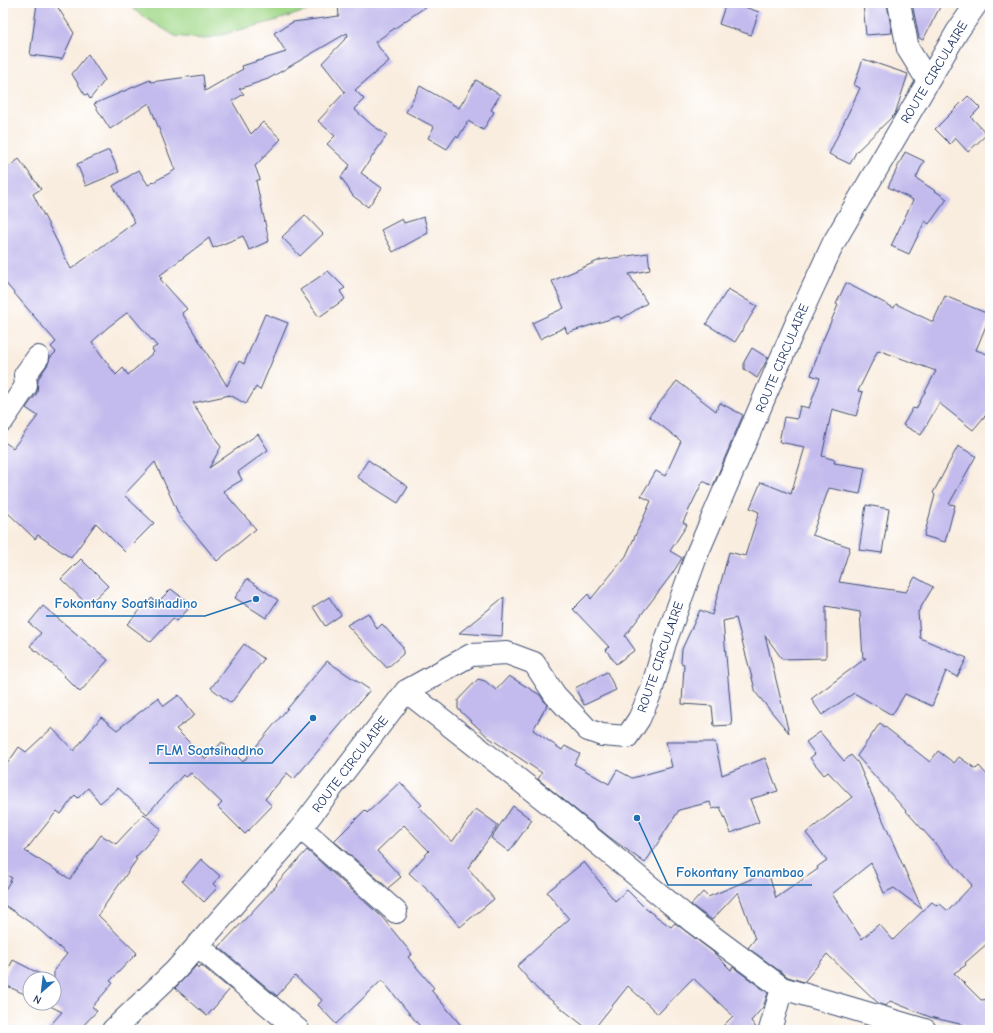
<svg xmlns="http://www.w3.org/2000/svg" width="993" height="1033" font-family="'Comic Neue',sans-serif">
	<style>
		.green { fill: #a2d98a; stroke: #5e8474 }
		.building { fill: #c3bbed; fill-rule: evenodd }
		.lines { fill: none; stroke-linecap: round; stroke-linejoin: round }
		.minor-casing { stroke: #3c4c71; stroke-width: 24 }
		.minor { stroke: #fff; stroke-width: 22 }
		.labels { text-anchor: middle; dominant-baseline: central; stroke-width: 3; stroke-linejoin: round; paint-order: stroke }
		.street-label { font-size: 13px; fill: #1b2f5e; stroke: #fff }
		.leader { fill: none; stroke: #1f6fb2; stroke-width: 1.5 }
		.callout-dot { fill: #1f6fb2; stroke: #fff; stroke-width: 1.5 }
		.callout-label { font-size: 14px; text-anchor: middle; font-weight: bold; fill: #1f6fb2; stroke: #fff; stroke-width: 3; stroke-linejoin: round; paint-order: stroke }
	</style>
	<rect width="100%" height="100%" fill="#fff"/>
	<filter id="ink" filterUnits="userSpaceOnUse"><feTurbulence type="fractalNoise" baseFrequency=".025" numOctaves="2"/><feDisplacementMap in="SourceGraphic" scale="8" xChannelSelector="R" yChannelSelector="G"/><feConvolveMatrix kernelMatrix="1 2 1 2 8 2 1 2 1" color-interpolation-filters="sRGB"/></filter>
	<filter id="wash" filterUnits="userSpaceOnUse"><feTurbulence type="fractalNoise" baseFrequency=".012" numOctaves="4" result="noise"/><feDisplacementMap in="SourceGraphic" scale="16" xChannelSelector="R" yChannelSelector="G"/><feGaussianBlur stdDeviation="0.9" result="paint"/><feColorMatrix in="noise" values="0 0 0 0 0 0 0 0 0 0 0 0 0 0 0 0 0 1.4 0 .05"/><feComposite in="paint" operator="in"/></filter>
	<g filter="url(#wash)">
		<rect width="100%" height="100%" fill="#f9eddf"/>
		<path class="green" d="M 126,3 L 313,3 L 312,9 L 274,21 L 205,39 L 175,36 L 141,15 Z"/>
		<g id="blocks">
			<path class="building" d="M 37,3 L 55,3 L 74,33 L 62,59 L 30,55 Z
				M 338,3 L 431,3 L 375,42 L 389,61 L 355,90 L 364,99 L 354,109 L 372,125 L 387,135 L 361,173 L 382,188 L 368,207 L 353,196 L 341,177 L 350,165 L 327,144 L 335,136 L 318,121 L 345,92 L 322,63 L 348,36 L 347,33 L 268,79 L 239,89 L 244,94 L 232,101 L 251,134 L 263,122 L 281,139 L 255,166 L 260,179 L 256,181 L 269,241 L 249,250 L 243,236 L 213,248 L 209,238 L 159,276 L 162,278 L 160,279 L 187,309 L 182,313 L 227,386 L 239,361 L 244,364 L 265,314 L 288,323 L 260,390 L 256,387 L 246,404 L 230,395 L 193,403 L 221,447 L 209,468 L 258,434 L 268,450 L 238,472 L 242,480 L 223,491 L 256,529 L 217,561 L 179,515 L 155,462 L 124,495 L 154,523 L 125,552 L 96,523 L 71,558 L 38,535 L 35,539 L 3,508 L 3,441 L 13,448 L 38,416 L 26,408 L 37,393 L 38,379 L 48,364 L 50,358 L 56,352 L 51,347 L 56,342 L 3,280 L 3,171 L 19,159 L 41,189 L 33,194 L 71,269 L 135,222 L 113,186 L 139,170 L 148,185 L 175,170 L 149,103 L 110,129 L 94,104 L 150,80 L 151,82 L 203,75 L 205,91 L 243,69 L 242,66 L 286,52 L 274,33 L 293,22 L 339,16 ZM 128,312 L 157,346 L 152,349 L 154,352 L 128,375 L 123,368 L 116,375 L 92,342 L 107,328 Z
				M 726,3 L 733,3 L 759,12 L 751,35 L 719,24 Z
				M 863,3 L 887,3 L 892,33 L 866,35 Z
				M 912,3 L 942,3 L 923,40 L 919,38 Z
				M 88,54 L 105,80 L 90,99 L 87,94 L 85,95 L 72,74 Z
				M 863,59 L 908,74 L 895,114 L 856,152 L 850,164 L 829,154 L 860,88 L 854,85 Z
				M 476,80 L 500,95 L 491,110 L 494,112 L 483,130 L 468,121 L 458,138 L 456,136 L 447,149 L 428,138 L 434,127 L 406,112 L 420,86 L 459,108 Z
				M 968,96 L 980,108 L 971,117 L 987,134 L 968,152 L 955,138 L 950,144 L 935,129 Z
				M 109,150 L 119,172 L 86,186 L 77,164 Z
				M 905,152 L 924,161 L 916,178 L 947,199 L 929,224 L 925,221 L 909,254 L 891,246 L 913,200 L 888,187 Z
				M 305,215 L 323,234 L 300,256 L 282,237 Z
				M 424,217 L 428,233 L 393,252 L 381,230 L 402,219 L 404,223 Z
				M 648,253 L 650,270 L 629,274 L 647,303 L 621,319 L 619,316 L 567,333 L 565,327 L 540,339 L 532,323 L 564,308 L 552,281 L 600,260 Z
				M 328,271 L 345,288 L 340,291 L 345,299 L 319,317 L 300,290 Z
				M 846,283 L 894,308 L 896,304 L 933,322 L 945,296 L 986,313 L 990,316 L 976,350 L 990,355 L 990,410 L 973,430 L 939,403 L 921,435 L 903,425 L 913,408 L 916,409 L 936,371 L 878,350 L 858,391 L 863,392 L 856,416 L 832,409 L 822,456 L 835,460 L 834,463 L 865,468 L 860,494 L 829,488 L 812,535 L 850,547 L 839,582 L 906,592 L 915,577 L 933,587 L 918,612 L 920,638 L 967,658 L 957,677 L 946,671 L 932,706 L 905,694 L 892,715 L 854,693 L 822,715 L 811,699 L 866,658 L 863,658 L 860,612 L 826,606 L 826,658 L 782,659 L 765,635 L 789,733 L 756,693 L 736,618 L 723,621 L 732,725 L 714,726 L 712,706 L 682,704 L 684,664 L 681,663 L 682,649 L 700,610 L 712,615 L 729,552 L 745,556 L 759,512 L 750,508 L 761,482 L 791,494 L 805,447 L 779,442 L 784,417 L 797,419 L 800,406 L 809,408 L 820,378 L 811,375 L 820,347 L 838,305 L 836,304 Z
				M 728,289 L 757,306 L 735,342 L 706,324 Z
				M 752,348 L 768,358 L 757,378 L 744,369 L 744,362 Z
				M 677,381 L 716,411 L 720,403 L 743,415 L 713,486 L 703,481 L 683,522 L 687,525 L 670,551 L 682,558 L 672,574 L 625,636 L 635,650 L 616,664 L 606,650 L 609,647 L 573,609 L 588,594 L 591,599 L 626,556 L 651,501 L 641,496 L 656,471 L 665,476 L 681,441 L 649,416 Z
				M 958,446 L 976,456 L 949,504 L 955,505 L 945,542 L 924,536 L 935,495 L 933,493 Z
				M 368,460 L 408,487 L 398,503 L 357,477 Z
				M 866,505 L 889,509 L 882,553 L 859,550 Z
				M 81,559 L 108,586 L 88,605 L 61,579 Z
				M 247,579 L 278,600 L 266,618 L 235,598 Z
				M 171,589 L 192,605 L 177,621 L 173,618 L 151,642 L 127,624 L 152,598 L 157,603 Z
				M 329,597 L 341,615 L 325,626 L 313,607 Z
				M 504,597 L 502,636 L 459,633 Z
				M 43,606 L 108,660 L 80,692 L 63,675 L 64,674 L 30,646 L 41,633 L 29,623 Z
				M 368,613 L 377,629 L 382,624 L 403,647 L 403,654 L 387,668 L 347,625 Z
				M 244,644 L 264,659 L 231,703 L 211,688 Z
				M 327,661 L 370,690 L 294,779 L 287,773 L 265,799 L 272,806 L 245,834 L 218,807 L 222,803 L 191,773 L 186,777 L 183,775 L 147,814 L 118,788 L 100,803 L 88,788 L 78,798 L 75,795 L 61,814 L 57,811 L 25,851 L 70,879 L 101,835 L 116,844 L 144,814 L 161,829 L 135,858 L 137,859 L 98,915 L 137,953 L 110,981 L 113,983 L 92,1007 L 97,1011 L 79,1030 L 46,1030 L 62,1012 L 44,1003 L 54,1003 L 54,970 L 67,954 L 35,926 L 3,904 L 3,893 L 12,878 L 3,873 L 3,770 L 19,747 L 26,752 L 52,728 L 74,751 L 101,717 L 117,730 L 158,698 L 164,706 L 179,695 L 195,715 L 176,729 L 206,759 L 222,742 L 243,762 Z
				M 607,672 L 616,690 L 584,705 L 575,688 Z
				M 509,676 L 540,695 L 547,705 L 533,730 L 562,750 L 565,746 L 580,754 L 574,764 L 609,784 L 617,770 L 632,778 L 672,767 L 666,742 L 715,742 L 722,775 L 765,758 L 778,791 L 750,799 L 759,822 L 731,833 L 720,807 L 712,809 L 710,802 L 679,810 L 645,863 L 608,836 L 538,779 L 542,773 L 488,737 L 458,709 L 458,700 L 478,679 L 485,681 L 496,690 Z
				M 880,723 L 930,762 L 938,751 L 954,763 L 959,757 L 976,769 L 979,766 L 990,778 L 990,941 L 965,963 L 966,965 L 954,973 L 981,1000 L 990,999 L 990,1030 L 969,1030 L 964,1025 L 930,1017 L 890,1001 L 886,1006 L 878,1003 L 827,954 L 804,982 L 788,977 L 748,948 L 755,939 L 738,892 L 712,920 L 691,905 L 703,892 L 708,897 L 768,872 L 776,898 L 818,869 L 817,867 L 827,860 L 806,833 L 852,797 L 828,772 L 824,775 L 810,758 L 815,754 L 806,742 L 820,732 L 844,761 L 851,755 L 858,763 L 922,909 L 894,888 L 884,893 L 871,863 L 832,894 L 862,939 L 879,924 L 893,940 L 932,902 L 937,906 L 939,903 L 948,911 L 972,885 L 857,756 Z
				M 400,782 L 422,805 L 419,807 L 452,842 L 476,809 L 498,825 L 468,868 L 494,899 L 460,927 L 433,895 L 409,873 L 429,851 L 404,825 L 377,851 L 401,877 L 388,888 L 334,841 L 365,810 L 367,813 Z
				M 513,806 L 532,820 L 509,852 L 491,838 Z
				M 307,850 L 382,917 L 412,954 L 408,957 L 434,988 L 431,990 L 465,1030 L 423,1030 L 382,980 L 336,1024 L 318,1005 L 322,1000 L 295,976 L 277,996 L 219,947 L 277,885 L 276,884 Z
				M 201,859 L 220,876 L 213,884 L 217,888 L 204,902 L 182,881 Z
				M 584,862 L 615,901 L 627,890 L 646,909 L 671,927 L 675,923 L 712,951 L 731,970 L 733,967 L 768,993 L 763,1007 L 751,1021 L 758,1030 L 719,1030 L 733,1016 L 693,978 L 658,1014 L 628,986 L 593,1030 L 589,1030 L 537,989 L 517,966 L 569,919 L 547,892 Z
				M 13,960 L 42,975 L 52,979 L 30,979 L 30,996 L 20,992 L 3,984 L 3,980 Z
				M 197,965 L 199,968 L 201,965 L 230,989 L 207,1016 L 175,988 Z"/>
		</g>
	</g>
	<g filter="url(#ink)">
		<use href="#blocks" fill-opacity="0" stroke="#3c4c71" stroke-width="1"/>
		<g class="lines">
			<defs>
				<path id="minor" d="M 899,3 L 908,49 L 928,81
					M 3,420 L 26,386 L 25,375 L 38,357
					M 406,691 L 551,805 L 693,922 L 782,988 L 925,1030
					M 301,828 L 396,912
					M 197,945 L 298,1030
					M 113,1030 L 175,971 L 301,828 L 406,691 L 471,655 L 507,653 L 534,663 L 555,695 L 588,730 L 602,735 L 627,737 L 639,719 L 651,692 L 665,643 L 697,554 L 796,324 L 834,242 L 957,32 L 977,3
					M 770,1030 L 782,988"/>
			</defs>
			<use href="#minor" class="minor-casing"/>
			<use href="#minor" class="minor"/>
		</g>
	</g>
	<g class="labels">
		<g class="street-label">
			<text transform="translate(934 72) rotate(-59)">ROUTE CIRCULAIRE</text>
			<text transform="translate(782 358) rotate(-67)">ROUTE CIRCULAIRE</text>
			<text transform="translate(660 657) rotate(-71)">ROUTE CIRCULAIRE</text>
			<text transform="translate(350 764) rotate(-53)">ROUTE CIRCULAIRE</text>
		</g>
	</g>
	<path class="leader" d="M256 599L205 616H46M313 718L272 763H149M637 818L668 885H812"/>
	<g class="callout-dot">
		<circle cx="256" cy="599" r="4"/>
		<circle cx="313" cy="718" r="4"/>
		<circle cx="637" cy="818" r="4"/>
	</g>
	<g class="callout-label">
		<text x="126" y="608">Fokontany Soatsihadino</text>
		<text x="210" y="755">FLM Soatsihadino</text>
		<text x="740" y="877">Fokontany Tanambao</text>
	</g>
	<rect width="993" height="1033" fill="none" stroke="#fff" stroke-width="16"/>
	<g transform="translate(42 991) rotate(208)"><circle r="19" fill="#ffffff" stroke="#a4acbf"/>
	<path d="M0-3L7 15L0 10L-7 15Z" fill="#1f6fb2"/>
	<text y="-6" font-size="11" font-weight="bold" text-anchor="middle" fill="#1b2f5e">N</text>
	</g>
</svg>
